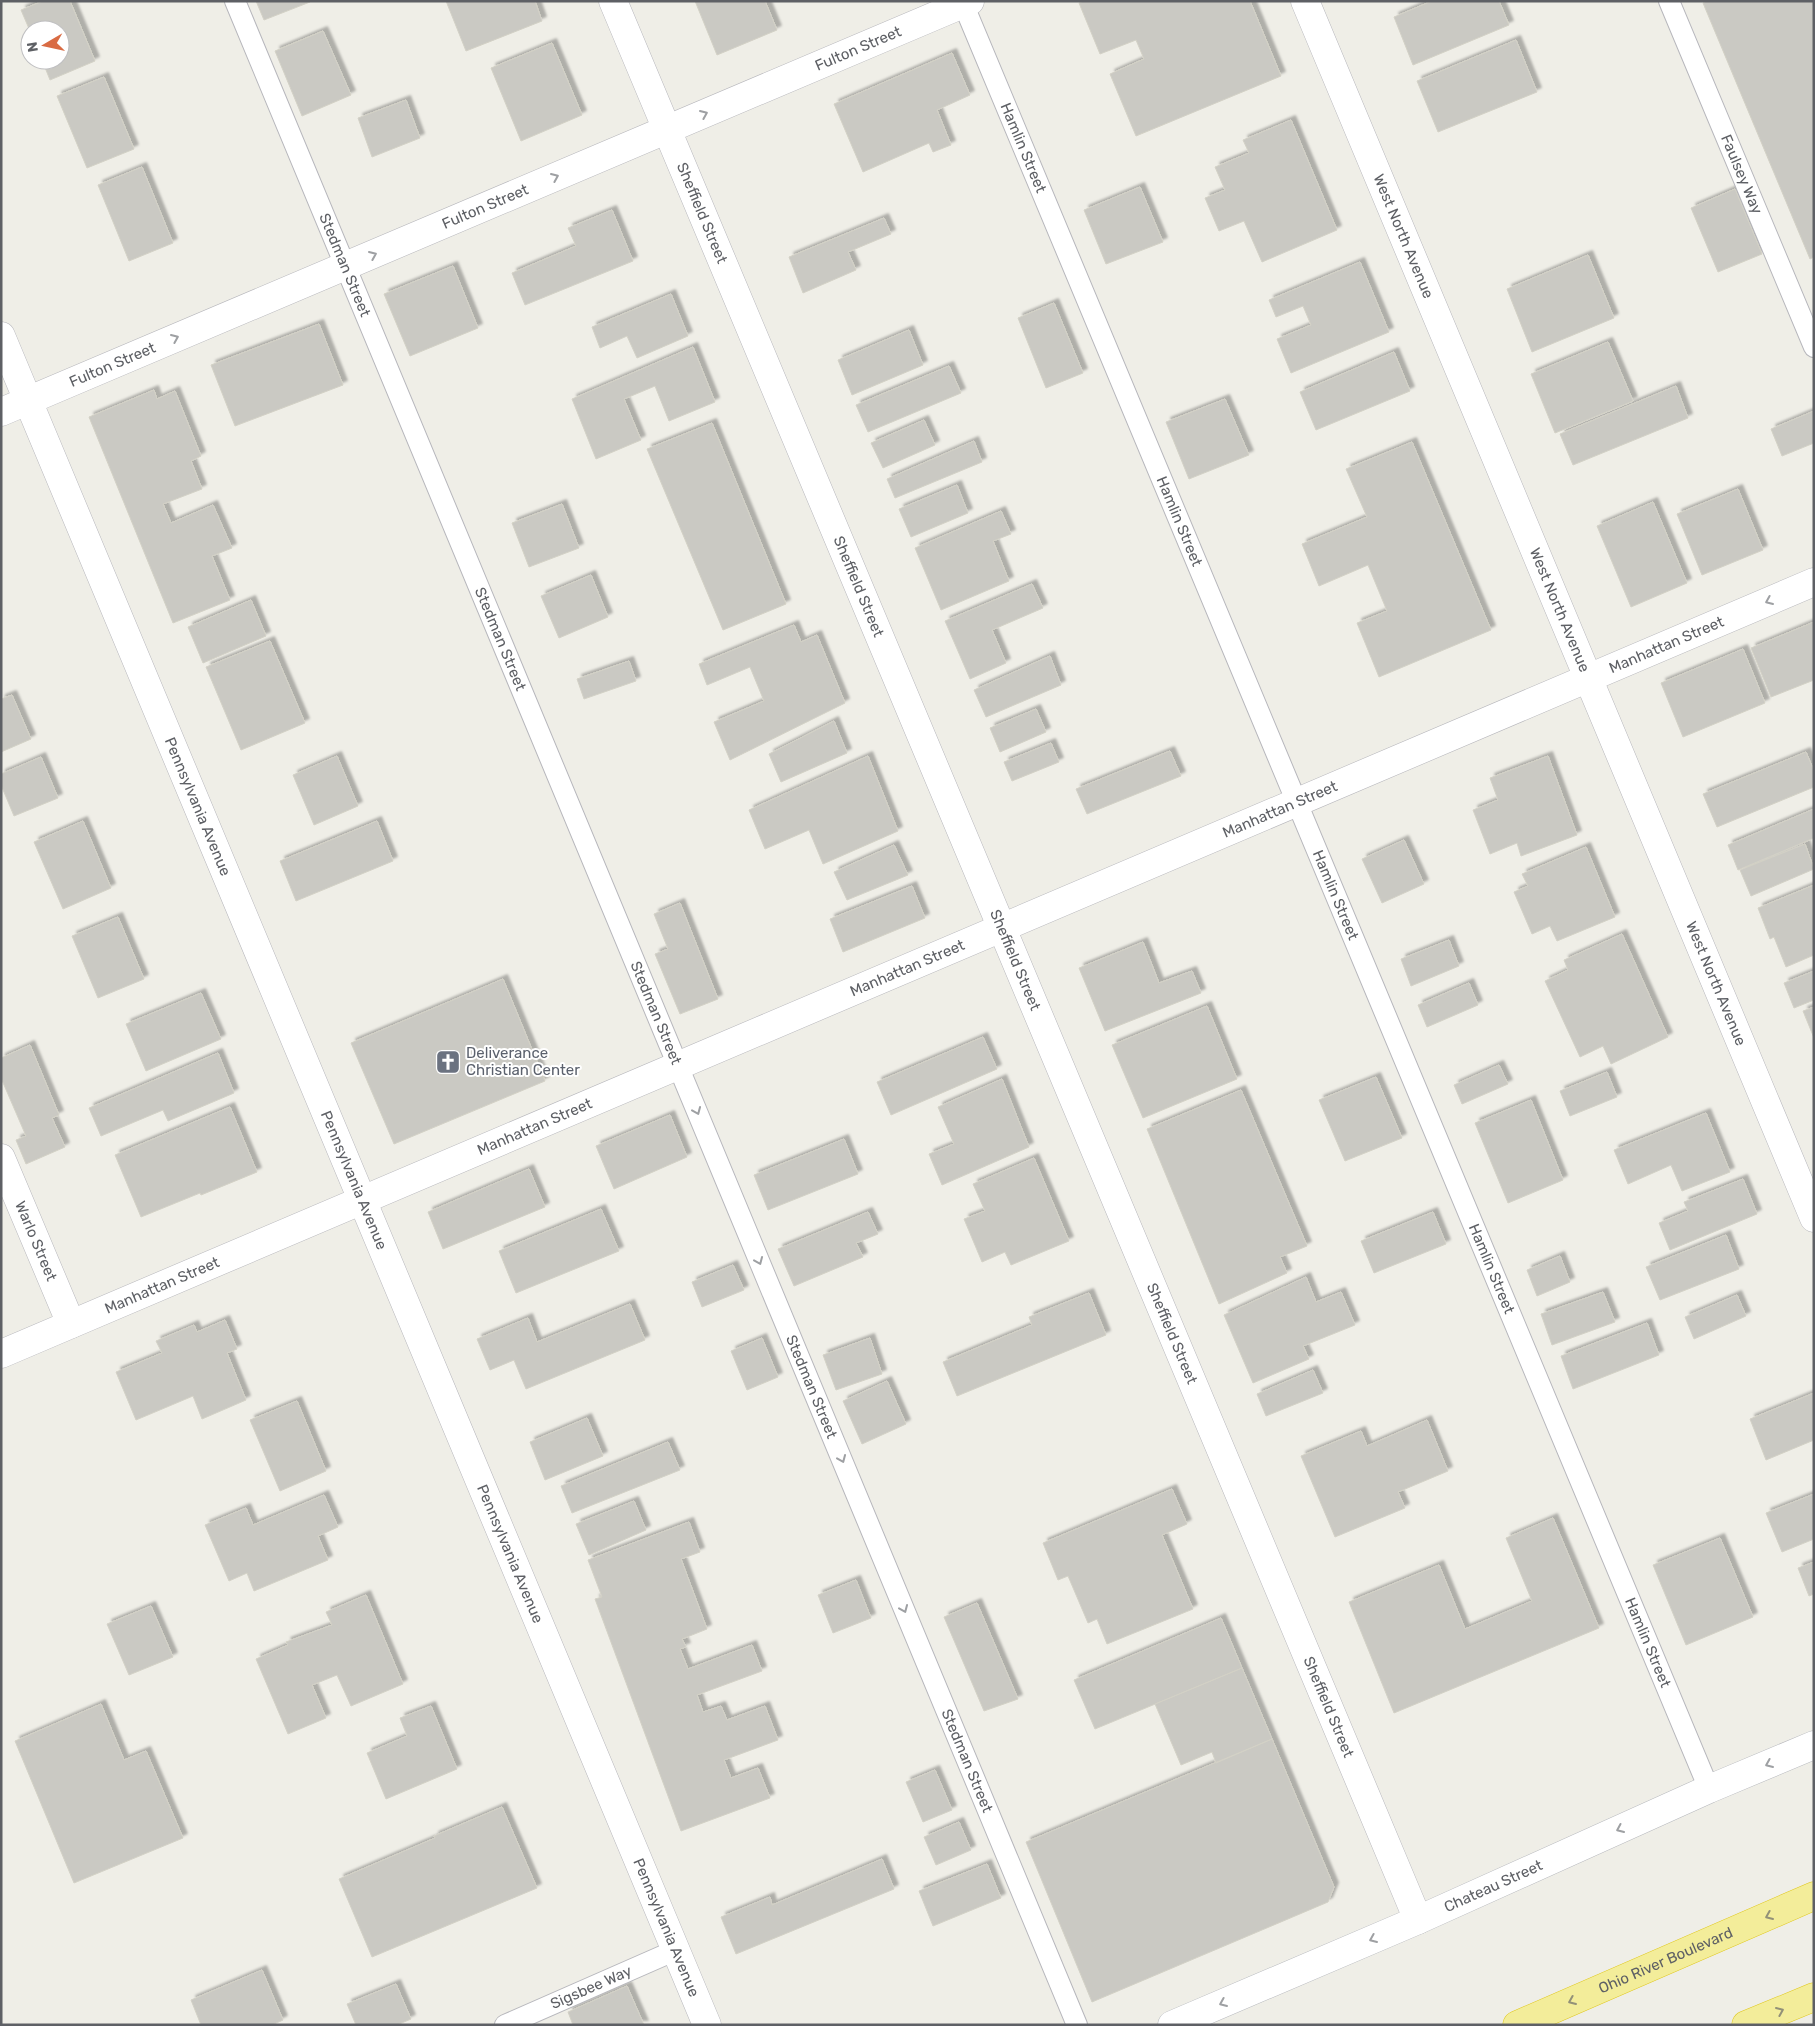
<svg xmlns="http://www.w3.org/2000/svg" width="1815" height="2026" font-family="Rubik,sans-serif">
	<style>
		.building { fill: #cac9c3; stroke: #d3d1c6; filter: url(#shadow) }
		.lines { fill: none; stroke-linecap: round; stroke-linejoin: round }
		.service-casing { stroke: #b7b7bc; stroke-width: 22 }
		.minor-casing { stroke: #b7b7bc; stroke-width: 29 }
		.tertiary-casing { stroke: #b7b7bc; stroke-width: 29 }
		.secondary-casing { stroke: #b5b7bc; stroke-width: 29 }
		.motorway-casing { stroke: #dfc617; stroke-width: 29 }
		.service { stroke: #fff; stroke-width: 20 }
		.minor { stroke: #fff; stroke-width: 28 }
		.tertiary { stroke: #fff; stroke-width: 28 }
		.secondary { stroke: #fff; stroke-width: 28 }
		.motorway { stroke: #f3ed9a; stroke-width: 28 }
		.oneway { stroke: #9ea0a3 }
		.oneway2 { stroke: #929178 }
		.labels { text-anchor: middle; dominant-baseline: central; stroke-width: 4; stroke-linejoin: round; paint-order: stroke }
		.street-label { font-size: 15px; fill: #5e6065; stroke: #fff }
		.worship-label { font-size: 15px; fill: #5b616d; stroke: #fff; text-anchor: start }
	</style>
	<defs>
		<filter id="shadow"><feDropShadow dx="4.5" dy="-4.5" stdDeviation="1" flood-color="#0004"/></filter>
	</defs>
	<rect width="100%" height="100%" fill="#efeee7"/>
	<path class="building" d="M 43,1 L 70,1 L 95,61 L 50,80 L 42,60 L 60,60 L 60,30 L 30,31 L 21,10 Z
		M 256,1 L 310,1 L 310,2 L 264,20 Z
		M 446,1 L 535,1 L 542,21 L 466,51 Z
		M 695,1 L 765,1 L 777,30 L 717,55 Z
		M 1084,1 L 1250,1 L 1281,76 L 1136,136 L 1110,74 L 1144,59 L 1136,40 L 1100,54 L 1079,3 Z
		M 1432,1 L 1499,1 L 1509,25 L 1413,65 L 1394,17 Z
		M 1707,1 L 1814,1 L 1814,257 L 1810,259 L 1703,3 Z
		M 323,31 L 351,95 L 302,116 L 275,51 Z
		M 1516,40 L 1537,92 L 1438,132 L 1417,81 Z
		M 552,43 L 582,115 L 521,141 L 491,68 Z
		M 952,53 L 970,95 L 937,110 L 951,145 L 933,152 L 929,143 L 863,172 L 834,104 Z
		M 104,77 L 134,149 L 87,168 L 57,96 Z
		M 406,100 L 420,138 L 372,157 L 358,118 Z
		M 1291,120 L 1337,230 L 1262,262 L 1244,221 L 1219,231 L 1205,198 L 1225,190 L 1215,167 L 1249,153 L 1243,140 Z
		M 142,167 L 173,243 L 129,261 L 98,185 Z
		M 1140,187 L 1163,242 L 1106,264 L 1084,210 Z
		M 1735,189 L 1762,254 L 1718,272 L 1691,208 Z
		M 612,210 L 633,261 L 525,305 L 512,273 L 576,246 L 568,228 Z
		M 884,218 L 891,234 L 848,252 L 856,270 L 803,293 L 789,257 Z
		M 1588,255 L 1614,318 L 1532,352 L 1507,289 Z
		M 1360,262 L 1389,332 L 1291,373 L 1277,339 L 1311,325 L 1303,306 L 1276,317 L 1269,300 Z
		M 453,266 L 478,328 L 410,356 L 384,294 Z
		M 671,294 L 688,336 L 637,358 L 627,336 L 600,348 L 592,327 Z
		M 1054,303 L 1083,373 L 1046,388 L 1018,318 Z
		M 319,324 L 343,385 L 235,426 L 211,365 Z
		M 909,330 L 923,365 L 852,395 L 838,360 Z
		M 1608,342 L 1633,401 L 1555,433 L 1531,374 Z
		M 693,347 L 715,402 L 669,421 L 655,386 L 624,399 L 641,440 L 596,459 L 572,399 Z
		M 1394,352 L 1410,391 L 1316,430 L 1300,392 Z
		M 949,366 L 961,393 L 868,432 L 856,405 Z
		M 1676,386 L 1688,418 L 1573,465 L 1560,434 Z
		M 154,390 L 157,399 L 175,391 L 201,456 L 191,461 L 202,489 L 163,504 L 171,523 L 213,505 L 232,548 L 212,556 L 230,600 L 173,623 L 89,417 Z
		M 1225,399 L 1249,455 L 1189,479 L 1166,422 Z
		M 1814,411 L 1814,443 L 1782,456 L 1771,429 Z
		M 924,420 L 935,445 L 883,468 L 871,443 Z
		M 712,423 L 786,604 L 723,630 L 647,449 Z
		M 974,441 L 982,462 L 895,498 L 887,479 Z
		M 1412,442 L 1491,630 L 1379,677 L 1357,623 L 1387,611 L 1368,565 L 1319,586 L 1302,544 L 1367,517 L 1346,469 Z
		M 957,485 L 968,513 L 911,537 L 899,509 Z
		M 1738,489 L 1763,550 L 1702,575 L 1677,514 Z
		M 1653,502 L 1687,583 L 1631,607 L 1597,526 Z
		M 562,504 L 579,548 L 529,567 L 512,523 Z
		M 1001,511 L 1011,534 L 993,541 L 1009,581 L 941,610 L 915,548 Z
		M 591,575 L 608,617 L 559,638 L 541,596 Z
		M 1032,584 L 1043,608 L 992,630 L 1006,663 L 970,679 L 945,621 Z
		M 251,600 L 266,636 L 203,663 L 188,627 Z
		M 1814,622 L 1814,680 L 1771,697 L 1751,648 Z
		M 794,625 L 801,642 L 817,635 L 845,703 L 730,760 L 714,722 L 764,701 L 750,667 L 707,685 L 699,664 Z
		M 270,641 L 305,723 L 241,750 L 206,667 Z
		M 1743,649 L 1765,703 L 1683,737 L 1661,683 Z
		M 1050,656 L 1061,685 L 986,717 L 974,690 Z
		M 629,661 L 636,681 L 584,699 L 577,679 Z
		M 12,695 L 31,739 L 1,752 L 1,699 Z
		M 1036,709 L 1046,732 L 1000,752 L 990,728 Z
		M 834,721 L 847,753 L 781,782 L 769,754 Z
		M 1051,743 L 1059,762 L 1012,781 L 1004,762 Z
		M 1170,751 L 1181,776 L 1087,814 L 1076,789 Z
		M 1806,752 L 1814,771 L 1814,787 L 1717,827 L 1703,794 Z
		M 337,756 L 358,806 L 314,825 L 293,775 Z
		M 868,756 L 898,831 L 823,864 L 809,830 L 765,849 L 749,810 Z
		M 1548,756 L 1577,835 L 1521,856 L 1517,843 L 1490,854 L 1473,810 L 1498,800 L 1490,778 Z
		M 41,757 L 58,798 L 14,816 L 1,785 L 1,774 Z
		M 1814,809 L 1814,838 L 1738,870 L 1728,845 Z
		M 83,821 L 111,888 L 63,909 L 34,842 Z
		M 377,821 L 393,861 L 296,901 L 280,861 Z
		M 1404,840 L 1424,884 L 1382,903 L 1362,859 Z
		M 1805,844 L 1814,869 L 1751,896 L 1740,870 Z
		M 894,845 L 908,875 L 847,900 L 834,872 Z
		M 1586,847 L 1615,917 L 1557,941 L 1550,926 L 1532,934 L 1514,892 L 1528,886 L 1522,874 Z
		M 1814,885 L 1814,955 L 1786,967 L 1774,937 L 1770,939 L 1758,908 Z
		M 912,886 L 925,918 L 843,952 L 830,919 Z
		M 680,903 L 718,999 L 680,1014 L 655,954 L 668,949 L 654,914 Z
		M 118,917 L 144,979 L 98,998 L 72,936 Z
		M 1622,934 L 1668,1037 L 1611,1064 L 1603,1046 L 1580,1057 L 1545,981 L 1568,970 L 1564,960 Z
		M 1449,940 L 1459,966 L 1411,986 L 1401,959 Z
		M 1143,942 L 1159,983 L 1192,971 L 1201,993 L 1105,1031 L 1079,968 Z
		M 1814,971 L 1814,1000 L 1794,1008 L 1784,983 Z
		M 503,979 L 545,1081 L 394,1144 L 351,1043 Z
		M 1469,983 L 1478,1005 L 1427,1027 L 1418,1005 Z
		M 201,993 L 221,1039 L 146,1071 L 126,1024 Z
		M 1207,1006 L 1237,1079 L 1143,1118 L 1112,1045 Z
		M 1814,1007 L 1814,1038 L 1803,1011 Z
		M 983,1037 L 997,1069 L 891,1115 L 877,1082 Z
		M 30,1045 L 59,1115 L 52,1118 L 65,1147 L 26,1164 L 16,1140 L 26,1136 L 1,1078 L 1,1058 Z
		M 218,1053 L 234,1093 L 168,1121 L 163,1110 L 101,1136 L 89,1108 Z
		M 1499,1065 L 1508,1084 L 1462,1104 L 1454,1085 Z
		M 1607,1072 L 1617,1097 L 1570,1116 L 1560,1091 Z
		M 1376,1077 L 1402,1138 L 1345,1161 L 1319,1100 Z
		M 1002,1079 L 1029,1147 L 942,1185 L 929,1154 L 954,1144 L 938,1107 Z
		M 1241,1090 L 1307,1246 L 1280,1257 L 1287,1273 L 1219,1304 L 1147,1129 Z
		M 1531,1100 L 1563,1180 L 1508,1203 L 1475,1123 Z
		M 230,1107 L 257,1172 L 201,1195 L 200,1193 L 141,1217 L 115,1155 Z
		M 1706,1113 L 1730,1172 L 1682,1191 L 1671,1165 L 1628,1184 L 1614,1150 Z
		M 670,1115 L 687,1157 L 614,1189 L 596,1146 Z
		M 844,1139 L 858,1174 L 768,1210 L 754,1175 Z
		M 1034,1158 L 1069,1241 L 1011,1265 L 1005,1252 L 982,1262 L 964,1219 L 985,1211 L 973,1184 Z
		M 529,1169 L 545,1207 L 443,1249 L 428,1212 Z
		M 1743,1179 L 1757,1214 L 1670,1250 L 1659,1223 L 1688,1211 L 1684,1202 Z
		M 601,1209 L 619,1251 L 516,1293 L 499,1251 Z
		M 868,1212 L 878,1234 L 856,1243 L 863,1257 L 794,1286 L 778,1249 Z
		M 1433,1212 L 1446,1244 L 1374,1273 L 1361,1241 Z
		M 1726,1235 L 1739,1269 L 1660,1300 L 1646,1267 Z
		M 1560,1256 L 1570,1282 L 1537,1296 L 1527,1270 Z
		M 733,1265 L 744,1290 L 702,1307 L 692,1282 Z
		M 1306,1277 L 1316,1302 L 1341,1292 L 1355,1325 L 1303,1346 L 1309,1359 L 1253,1383 L 1224,1315 Z
		M 1603,1292 L 1615,1322 L 1552,1345 L 1541,1314 Z
		M 1089,1293 L 1106,1335 L 957,1396 L 943,1362 L 1032,1325 L 1029,1317 Z
		M 1737,1295 L 1746,1316 L 1694,1339 L 1685,1317 Z
		M 630,1304 L 645,1340 L 526,1389 L 514,1360 L 490,1370 L 477,1339 L 528,1318 L 537,1342 Z
		M 225,1320 L 237,1349 L 227,1353 L 246,1400 L 202,1419 L 193,1396 L 136,1420 L 116,1372 L 162,1353 L 156,1341 L 194,1325 L 197,1332 Z
		M 1647,1323 L 1659,1355 L 1573,1389 L 1561,1356 Z
		M 762,1338 L 778,1377 L 747,1390 L 731,1351 Z
		M 870,1338 L 882,1374 L 836,1390 L 823,1355 Z
		M 1313,1370 L 1323,1393 L 1266,1416 L 1257,1394 Z
		M 887,1381 L 906,1424 L 862,1444 L 843,1401 Z
		M 1814,1393 L 1814,1440 L 1766,1460 L 1750,1419 Z
		M 297,1401 L 326,1471 L 280,1491 L 250,1420 Z
		M 587,1418 L 603,1456 L 545,1480 L 530,1442 Z
		M 1427,1420 L 1448,1471 L 1398,1492 L 1405,1508 L 1335,1537 L 1301,1456 L 1361,1431 L 1367,1446 Z
		M 668,1442 L 680,1470 L 572,1513 L 561,1486 Z
		M 1172,1489 L 1187,1524 L 1162,1535 L 1193,1609 L 1107,1644 L 1097,1619 L 1088,1623 L 1068,1576 L 1058,1580 L 1043,1543 Z
		M 1814,1494 L 1814,1539 L 1782,1552 L 1766,1513 Z
		M 324,1495 L 338,1527 L 318,1536 L 328,1560 L 254,1591 L 247,1573 L 229,1581 L 205,1525 L 246,1508 L 253,1525 Z
		M 634,1501 L 646,1530 L 589,1555 L 576,1524 Z
		M 1553,1518 L 1599,1628 L 1394,1713 L 1349,1602 L 1439,1565 L 1465,1629 L 1532,1601 L 1506,1538 Z
		M 689,1522 L 700,1552 L 681,1559 L 707,1629 L 682,1639 L 686,1647 L 680,1649 L 688,1669 L 752,1645 L 762,1671 L 697,1695 L 703,1712 L 721,1706 L 727,1720 L 765,1706 L 778,1740 L 724,1760 L 731,1778 L 758,1768 L 770,1798 L 681,1831 L 595,1599 L 602,1597 L 588,1560 Z
		M 1720,1538 L 1753,1617 L 1686,1645 L 1653,1565 Z
		M 1814,1562 L 1814,1594 L 1809,1596 L 1798,1568 Z
		M 856,1580 L 871,1618 L 833,1633 L 818,1595 Z
		M 366,1595 L 403,1684 L 351,1706 L 337,1675 L 312,1685 L 326,1718 L 288,1734 L 256,1659 L 288,1645 L 286,1642 L 332,1625 L 326,1612 Z
		M 977,1603 L 1018,1699 L 984,1711 L 944,1617 Z
		M 151,1606 L 173,1657 L 129,1675 L 107,1624 Z
		M 1221,1618 L 1242,1668 L 1095,1729 L 1074,1680 Z
		M 1242,1668 L 1272,1739 L 1216,1763 L 1212,1752 L 1181,1765 L 1155,1704 Z
		M 101,1704 L 124,1760 L 146,1751 L 183,1838 L 74,1883 L 15,1741 Z
		M 431,1706 L 457,1769 L 386,1799 L 367,1753 L 407,1736 L 400,1718 Z
		M 1272,1739 L 1334,1887 L 1328,1902 L 1092,2002 L 1026,1842 Z
		M 935,1770 L 952,1810 L 923,1822 L 906,1782 Z
		M 502,1807 L 537,1888 L 372,1957 L 339,1879 L 435,1838 L 434,1836 Z
		M 959,1822 L 971,1850 L 936,1865 L 924,1837 Z
		M 882,1859 L 894,1889 L 736,1954 L 721,1917 L 770,1897 L 772,1905 Z
		M 987,1864 L 1001,1898 L 933,1926 L 919,1891 Z
		M 262,1970 L 283,2020 L 272,2025 L 201,2025 L 191,2000 Z
		M 396,1984 L 411,2019 L 397,2025 L 356,2025 L 347,2004 Z
		M 627,1986 L 644,2025 L 573,2025 L 568,2012 Z"/>
	<g class="lines">
		<defs>
			<g id="service">
				<path id="s1" d="M 235,1 L 1077,2025"/>
				<path id="s2" d="M 962,1 L 1709,1789"/>
				<path id="s3" d="M 1669,1 L 1814,347"/>
				<path id="s4" d="M 505,2025 L 676,1950"/>
			</g>
			<g id="minor">
				<path id="s5" d="M 613,1 L 1418,1920"/>
				<path id="s6" d="M 1,336 L 707,2025"/>
				<path id="s7" d="M 1,412 L 970,1"/>
				<path id="s8" d="M 1,1158 L 71,1324"/>
				<path id="s9" d="M 1,1354 L 1814,582"/>
			</g>
			<g id="tertiary">
				<path id="s10" d="M 1305,1 L 1814,1218"/>
			</g>
			<g id="secondary">
				<path id="s11" d="M 1172,2025 L 1418,1920 L 1709,1789 L 1814,1745"/>
			</g>
			<g id="motorway">
				<path id="s12" d="M 1517,2025 L 1814,1896"/>
				<path d="M 1746,2025 L 1814,1997"/>
			</g>
		</defs>
		<use href="#service" class="service-casing"/>
		<use href="#minor" class="minor-casing"/>
		<use href="#tertiary" class="tertiary-casing"/>
		<use href="#secondary" class="secondary-casing"/>
		<use href="#motorway" class="motorway-casing"/>
		<use href="#service" class="service"/>
		<use href="#minor" class="minor"/>
		<use href="#tertiary" class="tertiary"/>
		<use href="#secondary" class="secondary"/>
		<use href="#motorway" class="motorway"/>
	</g>
	<defs><path id="oneway-chevron" d="M-2-3.5L2.5 0L-2 3.5" fill="none" stroke-width="1.6" stroke-linecap="round" stroke-linejoin="round" transform="scale(1.25)"/></defs>
	<g class="oneway">
		<use href="#oneway-chevron" transform="translate(704 114) rotate(-23)"/>
		<use href="#oneway-chevron" transform="translate(555 177) rotate(-23)"/>
		<use href="#oneway-chevron" transform="translate(373 255) rotate(-23)"/>
		<use href="#oneway-chevron" transform="translate(175 338) rotate(-23)"/>
		<use href="#oneway-chevron" transform="translate(1769 601) rotate(157)"/>
		<use href="#oneway-chevron" transform="translate(697 1111) rotate(67)"/>
		<use href="#oneway-chevron" transform="translate(759 1261) rotate(67)"/>
		<use href="#oneway-chevron" transform="translate(842 1459) rotate(67)"/>
		<use href="#oneway-chevron" transform="translate(904 1609) rotate(67)"/>
		<use href="#oneway-chevron" transform="translate(1769 1764) rotate(157)"/>
		<use href="#oneway-chevron" transform="translate(1620 1829) rotate(156)"/>
		<use href="#oneway-chevron" transform="translate(1373 1939) rotate(157)"/>
		<use href="#oneway-chevron" transform="translate(1223 2003) rotate(157)"/>
	</g>
	<g class="oneway2">
		<use href="#oneway-chevron" transform="translate(1769 1916) rotate(157)"/>
		<use href="#oneway-chevron" transform="translate(1572 2001) rotate(157)"/>
		<use href="#oneway-chevron" transform="translate(1780 2011) rotate(-23)"/>
	</g>
	<defs>
		<symbol id="church-square" viewBox="-11 -11 22 22"><rect x="-9" y="-9" width="18" height="18" rx="4" fill="#6b7280" stroke="#fff"/><path d="M-1.2-6h2.4v3.5h3.3v2.4h-3.3V6h-2.4V-.1h-3.3v-2.4h3.3Z" fill="#fff"/></symbol>
	</defs>
	<g fill-rule="evenodd">
		<use href="#church-square" x="434" y="1048" width="28" height="28"/>
	</g>
	<g class="labels">
		<g class="street-label">
			<text stroke="none"><textPath href="#s7" startOffset="931">Fulton Street</textPath></text>
			<text stroke="none"><textPath href="#s2" startOffset="159">Hamlin Street</textPath></text>
			<text stroke="none"><textPath href="#s3" startOffset="188">Faulsey Way</textPath></text>
			<text stroke="none"><textPath href="#s7" startOffset="526">Fulton Street</textPath></text>
			<text stroke="none"><textPath href="#s5" startOffset="230">Sheffield Street</textPath></text>
			<text stroke="none"><textPath href="#s10" startOffset="255">West North Avenue</textPath></text>
			<text stroke="none"><textPath href="#s1" startOffset="286">Stedman Street</textPath></text>
			<text stroke="none"><textPath href="#s7" startOffset="121">Fulton Street</textPath></text>
			<text stroke="none"><textPath href="#s2" startOffset="564">Hamlin Street</textPath></text>
			<text stroke="none"><textPath href="#s5" startOffset="635">Sheffield Street</textPath></text>
			<text stroke="none"><textPath href="#s10" startOffset="660">West North Avenue</textPath></text>
			<text stroke="none"><textPath href="#s1" startOffset="691">Stedman Street</textPath></text>
			<text stroke="none"><textPath href="#s9" startOffset="1810">Manhattan Street</textPath></text>
			<text stroke="none"><textPath href="#s6" startOffset="510">Pennsylvania Avenue</textPath></text>
			<text stroke="none"><textPath href="#s9" startOffset="1390">Manhattan Street</textPath></text>
			<text stroke="none"><textPath href="#s2" startOffset="969">Hamlin Street</textPath></text>
			<text stroke="none"><textPath href="#s5" startOffset="1040">Sheffield Street</textPath></text>
			<text stroke="none"><textPath href="#s9" startOffset="985">Manhattan Street</textPath></text>
			<text stroke="none"><textPath href="#s10" startOffset="1065">West North Avenue</textPath></text>
			<text stroke="none"><textPath href="#s1" startOffset="1096">Stedman Street</textPath></text>
			<text stroke="none"><textPath href="#s9" startOffset="580">Manhattan Street</textPath></text>
			<text stroke="none"><textPath href="#s6" startOffset="915">Pennsylvania Avenue</textPath></text>
			<text stroke="none"><textPath href="#s8" startOffset="90">Warlo Street</textPath></text>
			<text stroke="none"><textPath href="#s2" startOffset="1374">Hamlin Street</textPath></text>
			<text stroke="none"><textPath href="#s9" startOffset="175">Manhattan Street</textPath></text>
			<text stroke="none"><textPath href="#s5" startOffset="1445">Sheffield Street</textPath></text>
			<text stroke="none"><textPath href="#s1" startOffset="1501">Stedman Street</textPath></text>
			<text stroke="none"><textPath href="#s6" startOffset="1320">Pennsylvania Avenue</textPath></text>
			<text stroke="none"><textPath href="#s2" startOffset="1779">Hamlin Street</textPath></text>
			<text stroke="none"><textPath href="#s5" startOffset="1850">Sheffield Street</textPath></text>
			<text stroke="none"><textPath href="#s1" startOffset="1906">Stedman Street</textPath></text>
			<text stroke="none"><textPath href="#s11" startOffset="350">Chateau Street</textPath></text>
			<text stroke="none"><textPath href="#s6" startOffset="1725">Pennsylvania Avenue</textPath></text>
			<text stroke="none"><textPath href="#s12" startOffset="162">Ohio River Boulevard</textPath></text>
			<text stroke="none"><textPath href="#s4" startOffset="94">Sigsbee Way</textPath></text>
		</g>
		<g class="worship-label">
			<text x="466" y="1053">Deliverance<tspan x="466" dy="17">Christian Center</tspan></text>
		</g>
	</g>
	<rect width="1815" height="2026" fill="none" stroke="#5e6065" stroke-width="5"/>
	<g transform="translate(45 45) rotate(261)"><circle r="24" fill="#ffffff" stroke="#bfbfc1"/>
	<path d="M0-4L9 19L0 12L-9 19Z" fill="#d96b43"/>
	<text y="-8" font-size="14" font-weight="bold" text-anchor="middle" fill="#5e6065">N</text>
	</g>
</svg>
